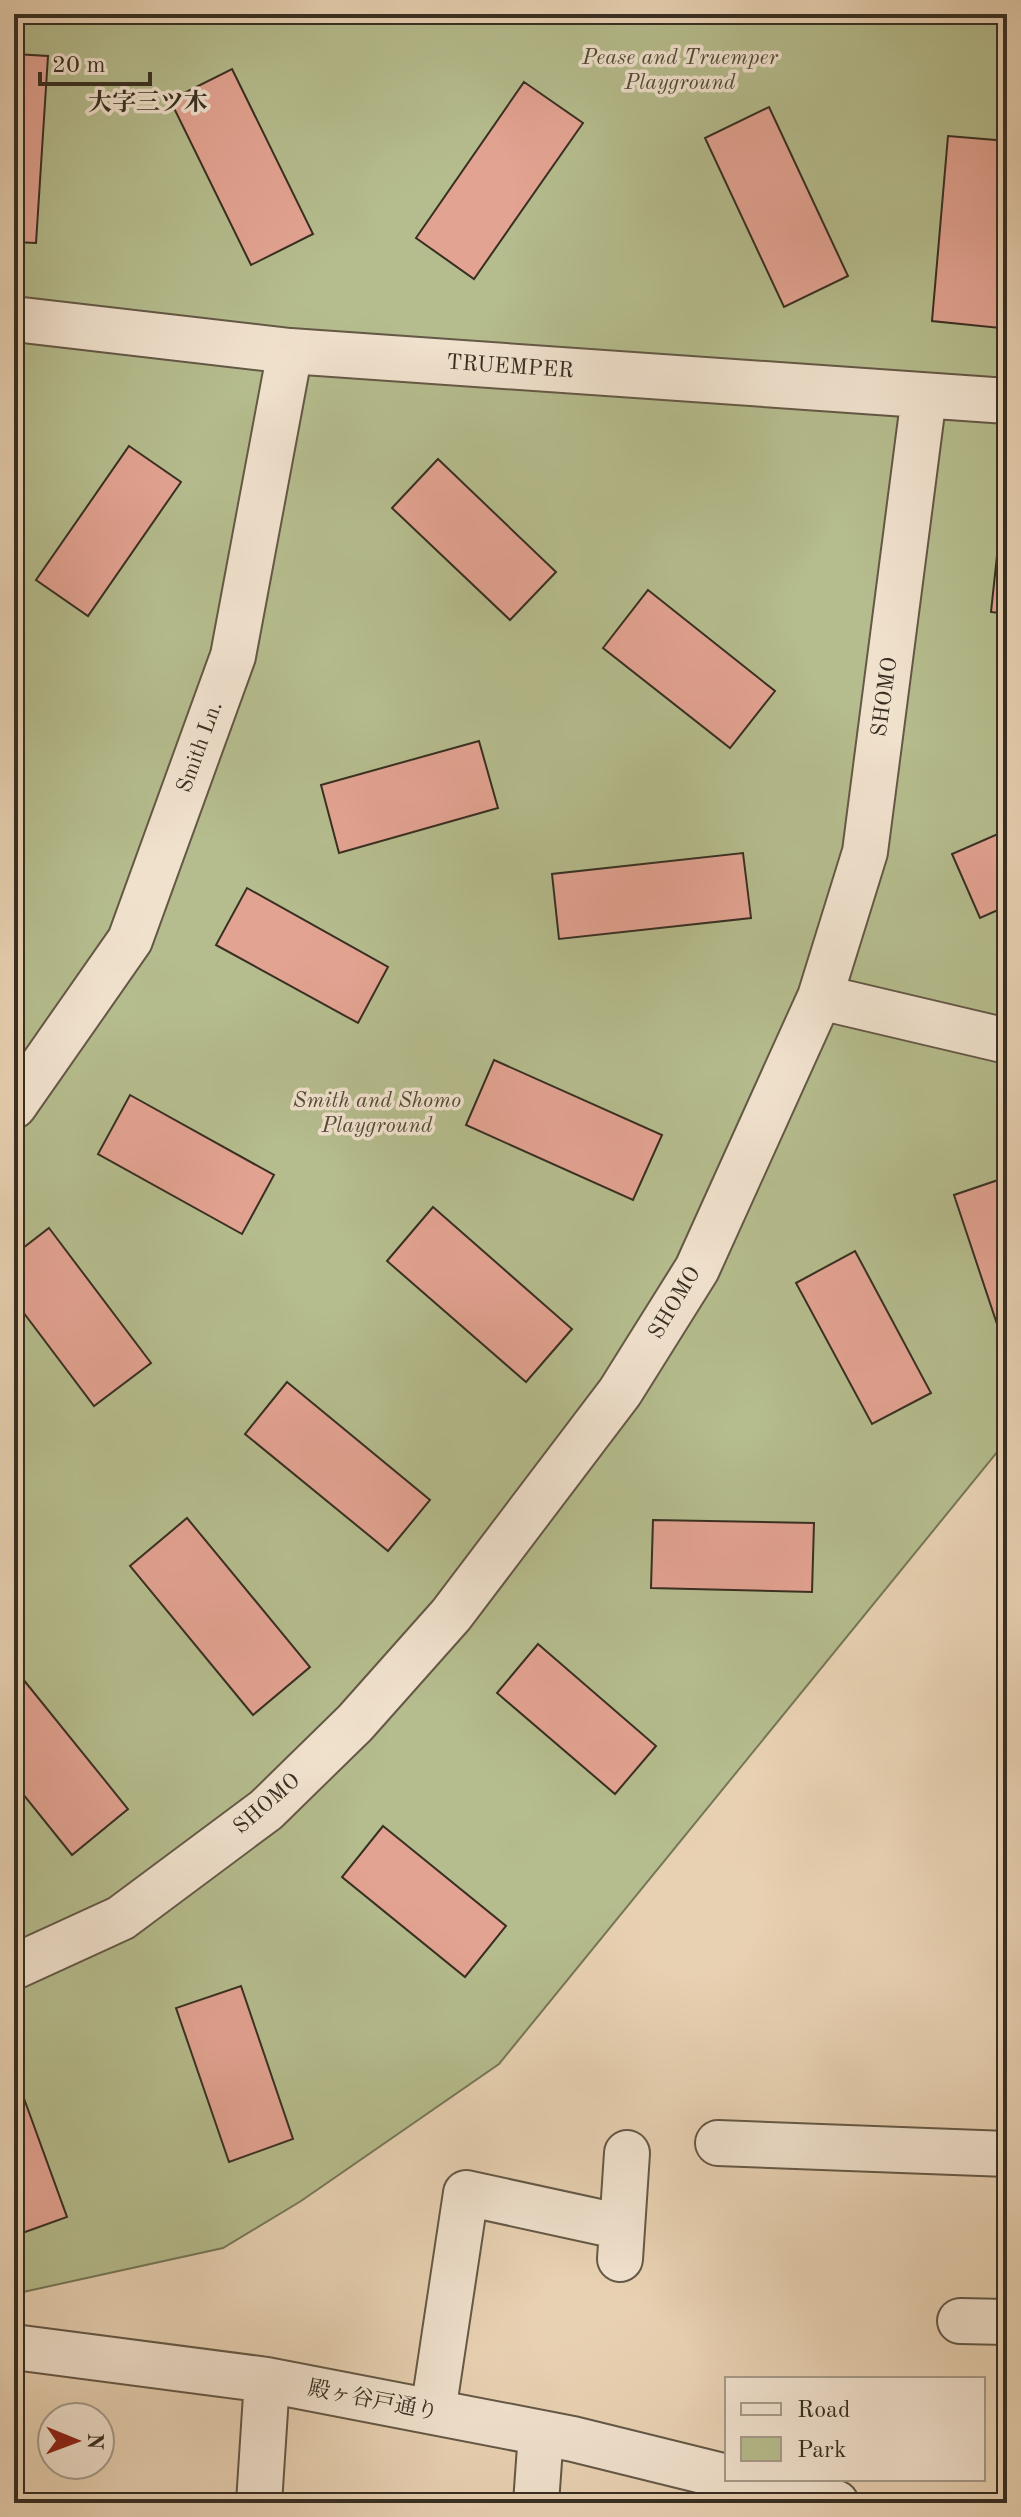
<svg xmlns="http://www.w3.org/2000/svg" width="1021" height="2517" font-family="'Old Standard TT','Noto Serif JP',serif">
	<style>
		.green { fill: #b5bc8d; stroke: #767658; stroke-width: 2 }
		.building { fill: #e3a392; stroke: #382f22; stroke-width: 2 }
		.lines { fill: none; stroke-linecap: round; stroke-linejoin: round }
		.minor-casing { stroke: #645846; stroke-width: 48 }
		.minor { stroke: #f0e1cd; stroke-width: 44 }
		.labels { text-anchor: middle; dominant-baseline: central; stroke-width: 7; stroke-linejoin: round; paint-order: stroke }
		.park-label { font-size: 22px; font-style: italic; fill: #514b37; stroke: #f0e1cd }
		.street-label { font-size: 22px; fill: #382f22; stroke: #f0e1cd }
		.neighbourhood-label { font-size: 24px; font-weight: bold; fill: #382f22; stroke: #f0e1cd }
	</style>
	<rect width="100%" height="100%" fill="#e8d1b2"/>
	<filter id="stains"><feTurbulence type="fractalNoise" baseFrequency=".0025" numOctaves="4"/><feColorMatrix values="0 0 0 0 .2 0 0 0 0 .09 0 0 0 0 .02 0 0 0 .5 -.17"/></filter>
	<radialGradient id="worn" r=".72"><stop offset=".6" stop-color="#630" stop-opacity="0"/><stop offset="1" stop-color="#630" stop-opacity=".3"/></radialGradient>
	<path class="green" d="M 14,14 L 1007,14 L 1007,1440 L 499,2064 L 301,2201 L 223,2248 L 14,2294 Z"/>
	<path class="building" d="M 14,54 L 48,56 L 36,243 L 14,242 Z
		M 232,69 L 313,234 L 251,265 L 170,100 Z
		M 524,82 L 583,123 L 474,279 L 416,238 Z
		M 769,107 L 848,276 L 784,307 L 705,138 Z
		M 948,136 L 1007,141 L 1007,252 L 1000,328 L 932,321 Z
		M 129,446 L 181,482 L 88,616 L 36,580 Z
		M 438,459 L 556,572 L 510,620 L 392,508 Z
		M 999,537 L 1007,538 L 1007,614 L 991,612 Z
		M 648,590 L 775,691 L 730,748 L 603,648 Z
		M 479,741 L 498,808 L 339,853 L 321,785 Z
		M 1007,830 L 1007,906 L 980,918 L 952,854 Z
		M 743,853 L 751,918 L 559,939 L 552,874 Z
		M 247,888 L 388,967 L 358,1023 L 216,945 Z
		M 494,1060 L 662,1135 L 633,1200 L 466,1125 Z
		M 130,1095 L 274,1175 L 242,1234 L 98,1154 Z
		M 1007,1177 L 1007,1341 L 1003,1342 L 954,1195 Z
		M 433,1207 L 572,1329 L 526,1382 L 387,1261 Z
		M 49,1228 L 151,1363 L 94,1406 L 14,1300 L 14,1255 Z
		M 855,1251 L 931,1393 L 872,1424 L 796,1283 Z
		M 287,1382 L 430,1500 L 388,1551 L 245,1434 Z
		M 187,1518 L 310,1667 L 253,1715 L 130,1566 Z
		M 653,1520 L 814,1523 L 812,1592 L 651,1588 Z
		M 538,1644 L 656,1746 L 615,1794 L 497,1693 Z
		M 14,1668 L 128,1809 L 72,1855 L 14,1783 Z
		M 383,1826 L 506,1926 L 465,1977 L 342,1877 Z
		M 241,1986 L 293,2139 L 229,2162 L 176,2008 Z
		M 14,2071 L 67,2217 L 14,2236 Z"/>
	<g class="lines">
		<defs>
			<path id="minor" d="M 14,319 L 290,351 L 1007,401
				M 820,997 L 1007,1041
				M 14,1106 L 130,940 L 233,656 L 290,351
				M 14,1967 L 121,1918 L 266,1810 L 355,1723 L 451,1615 L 620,1392 L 697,1269 L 820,997 L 865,852 L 924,396
				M 718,2143 L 1007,2154
				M 620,2259 L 627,2153
				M 960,2321 L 1007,2322
				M 14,2347 L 267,2380 L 573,2439 L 727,2477
				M 433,2412 L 466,2193 L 622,2227
				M 737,2479 L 836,2503
				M 259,2503 L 267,2380
				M 536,2503 L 541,2433"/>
		</defs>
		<use href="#minor" class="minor-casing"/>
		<use href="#minor" class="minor"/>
	</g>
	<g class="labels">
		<g class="park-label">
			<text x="680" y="58">Pease and Truemper<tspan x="680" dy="25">Playground</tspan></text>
			<text x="377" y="1101">Smith and Shomo<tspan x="377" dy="25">Playground</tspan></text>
		</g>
		<g class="street-label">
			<text transform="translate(510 367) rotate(4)">TRUEMPER</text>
			<text transform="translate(885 697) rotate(-82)">SHOMO</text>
			<text transform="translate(200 747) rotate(-70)">Smith Ln.</text>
			<text transform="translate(675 1303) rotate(-59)">SHOMO</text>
			<text transform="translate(267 1804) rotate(-41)">SHOMO</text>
			<text transform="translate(373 2401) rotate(11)">殿ヶ谷戸通り</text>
		</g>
		<g class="neighbourhood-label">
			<text x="148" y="104">大字三ツ木</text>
		</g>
	</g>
	<rect width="1021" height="2517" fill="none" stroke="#e8d1b2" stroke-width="48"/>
	<rect x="16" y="16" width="989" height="2485" fill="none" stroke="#382f22" stroke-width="4"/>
	<rect x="24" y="24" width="973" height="2469" fill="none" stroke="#382f22" stroke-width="2"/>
	<rect x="725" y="2377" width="260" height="104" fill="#f0e1cd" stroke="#a69a89" stroke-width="2"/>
	<rect x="741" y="2403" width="40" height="12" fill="#f0e1cd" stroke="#a69a89" stroke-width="2"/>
	<text x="797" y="2417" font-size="24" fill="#382f22">Road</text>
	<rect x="741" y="2437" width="40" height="24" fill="#b5bc8d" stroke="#a69a89" stroke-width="2"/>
	<text x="797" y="2457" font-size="24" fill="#382f22">Park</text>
	<g transform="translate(76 2441) rotate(91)"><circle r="38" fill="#f0e1cd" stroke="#a69a89" stroke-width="2"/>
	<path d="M0-6L14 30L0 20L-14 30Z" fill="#8f2418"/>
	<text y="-12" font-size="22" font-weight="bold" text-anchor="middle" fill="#382f22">N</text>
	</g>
	<path d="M40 72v12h110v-12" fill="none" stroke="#382f22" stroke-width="4"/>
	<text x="52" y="72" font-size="24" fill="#382f22" stroke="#f0e1cd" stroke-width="6" paint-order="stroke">20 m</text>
	<rect width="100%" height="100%" filter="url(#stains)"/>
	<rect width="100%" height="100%" fill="url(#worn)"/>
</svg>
